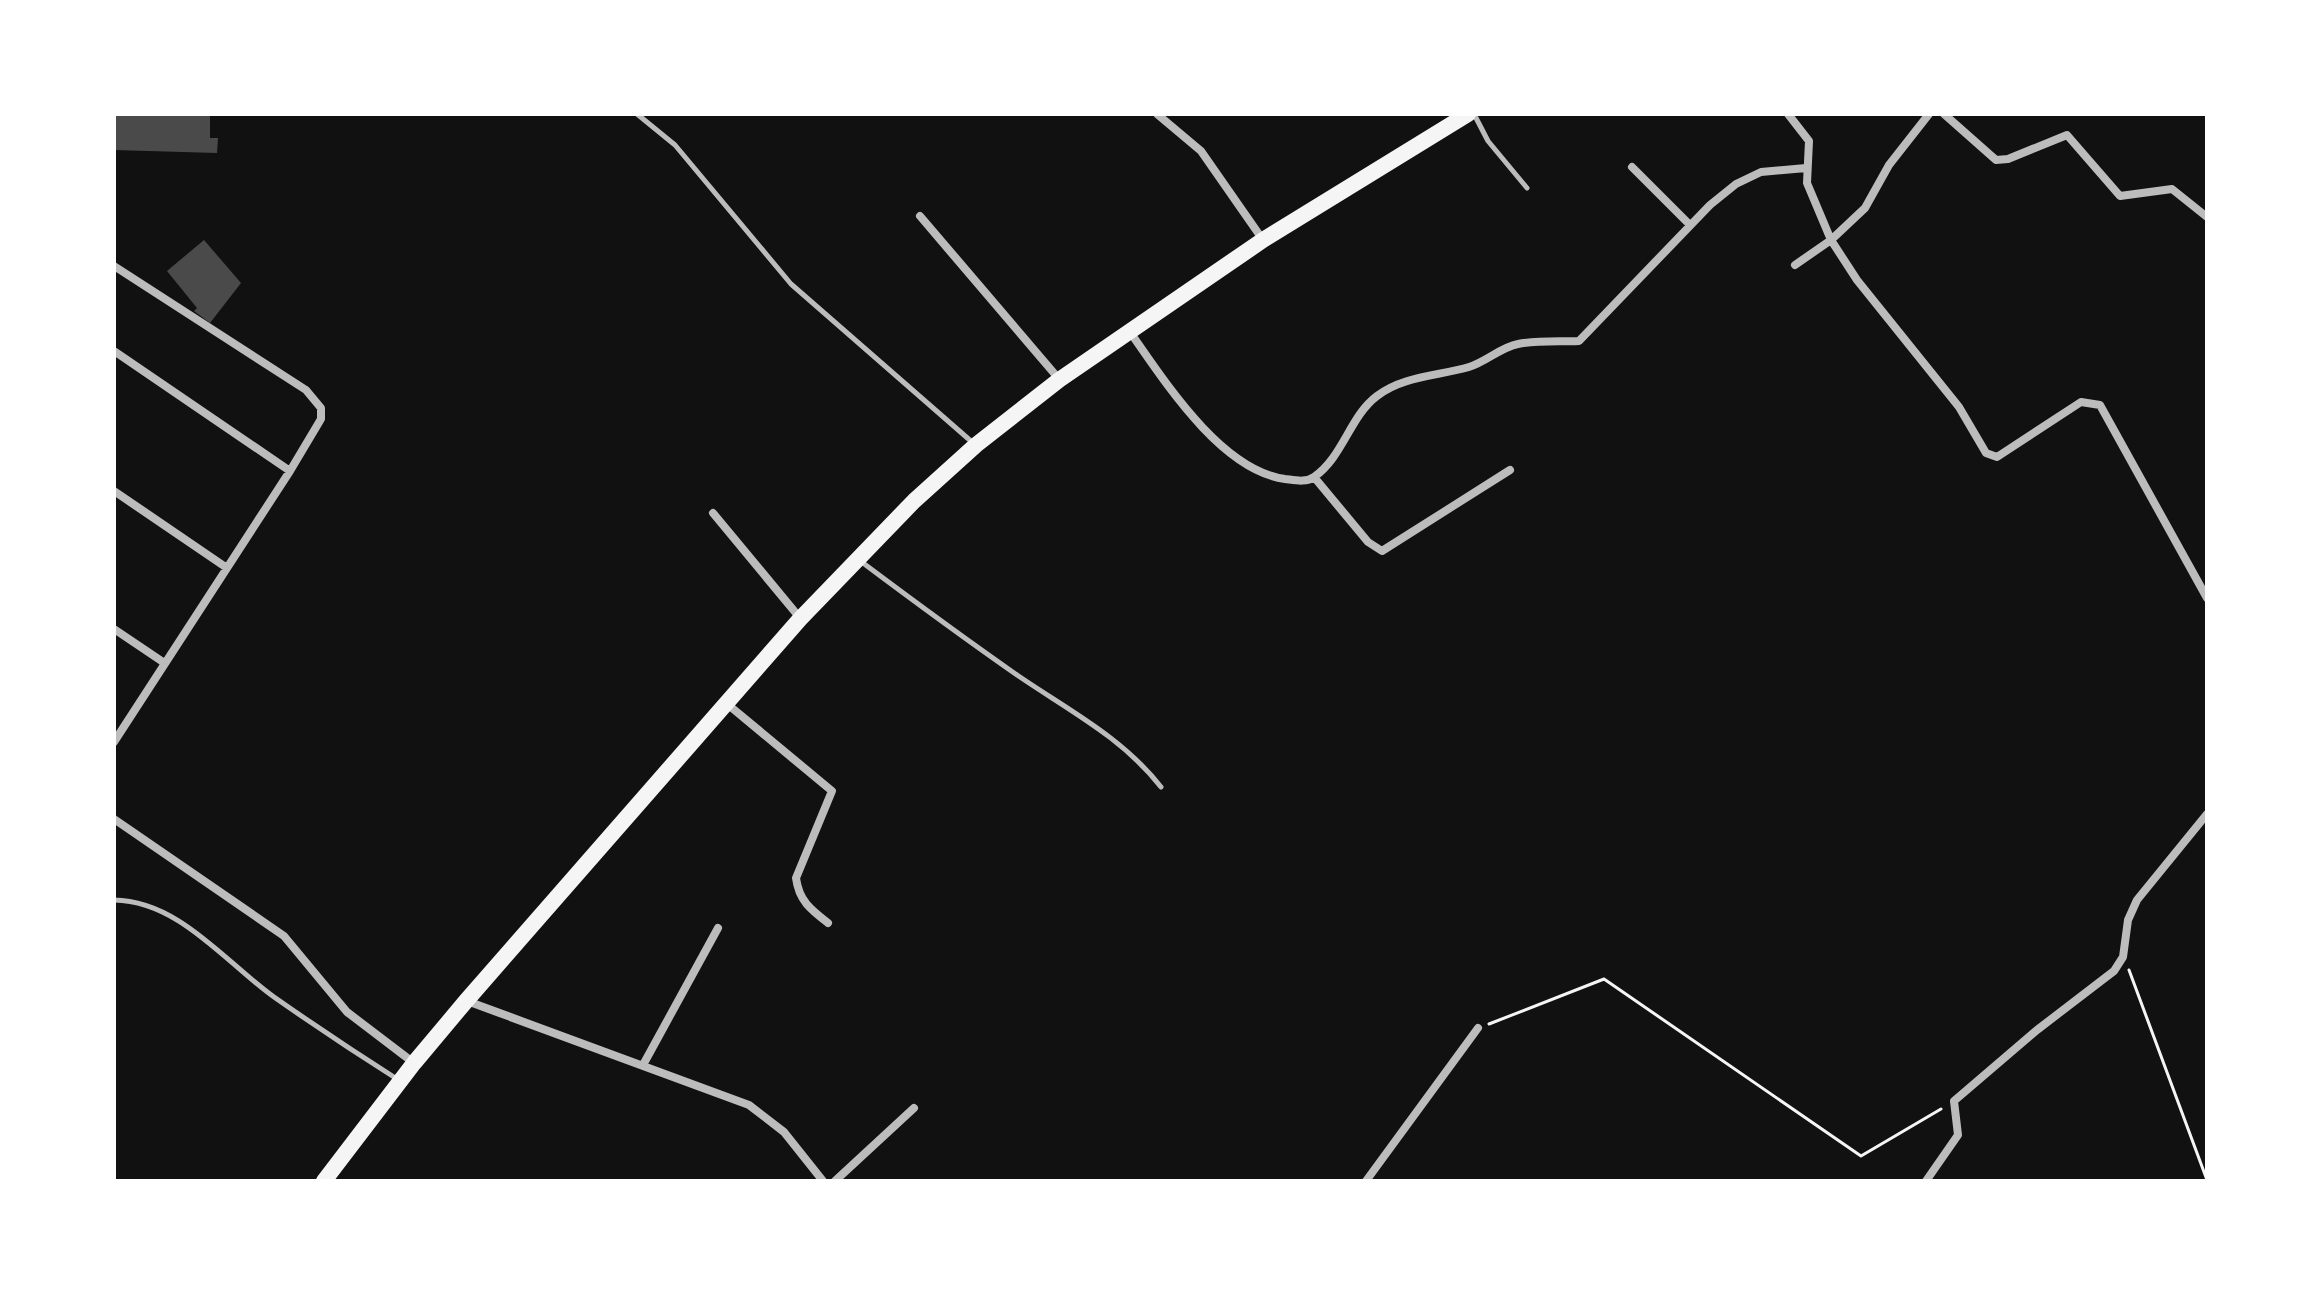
<svg xmlns="http://www.w3.org/2000/svg" width="2321" height="1295" font-family="'Varela Round',sans-serif">
	<style>
		.building { fill: #4a4a4a }
		.lines { fill: none; stroke-linecap: round; stroke-linejoin: round }
		.path { stroke: #f5f5f5; stroke-width: 3 }
		.service { stroke: #bcbcbc; stroke-width: 5 }
		.minor { stroke: #bcbcbc; stroke-width: 8 }
		.primary { stroke: #f5f5f5; stroke-width: 16 }
	</style>
	<rect width="100%" height="100%" fill="#111"/>
	<path class="building" d="M 114,114 L 210,114 L 210,138 L 218,138 L 217,153 L 114,150 Z
		M 204,240 L 241,283 L 210,323 L 194,311 L 197,308 L 167,271 Z"/>
	<g class="lines">
		<path class="path" d="M 2129,970 L 2207,1180
			M 1489,1024 L 1604,979 L 1861,1156 L 1941,1109"/>
		<path class="service" d="M 637,114 L 675,145 L 791,284 L 972,442
			M 1474,114 L 1488,141 L 1527,188
			M 859,560 C 911,599 964,638 1017,675 C 1068,710 1122,737 1161,787
			M 114,900 C 179,901 225,962 274,997 C 314,1025 356,1053 397,1079"/>
		<path class="minor" d="M 1157,114 L 1201,151 L 1263,240
			M 1788,114 L 1809,141 L 1807,183 L 1831,240 L 1857,280 L 1959,407 L 1986,453 L 1997,457 L 2081,402 L 2100,405 L 2207,598
			M 1944,114 L 1996,160 L 2008,159 L 2067,135 L 2120,196 L 2172,189 L 2207,217
			M 1632,167 L 1690,225
			M 920,216 L 1059,379
			M 1795,265 L 1831,240 L 1865,208 L 1889,165 L 1929,114
			M 114,266 L 306,390 L 321,408 L 321,419 L 290,471 L 114,742
			M 1130,332 C 1165,382 1221,470 1285,479 C 1294,480 1306,483 1314,477 C 1343,457 1350,416 1377,396 C 1403,376 1438,376 1469,367 C 1486,362 1501,347 1518,344 C 1537,340 1560,342 1579,341 L 1710,205 L 1736,184 L 1761,172 L 1806,168
			M 114,351 L 290,471
			M 1314,477 L 1368,542 L 1382,551 L 1510,470
			M 114,491 L 227,568
			M 713,513 L 800,618
			M 114,629 L 163,662
			M 726,703 L 832,791 L 796,878 C 799,901 811,910 828,923
			M 114,819 L 284,936 L 347,1012 L 414,1063
			M 467,1001 L 749,1105 L 784,1132 L 823,1181
			M 643,1065 L 718,928
			M 835,1181 L 914,1108
			M 1366,1181 L 1478,1028
			M 1926,1181 L 1958,1135 L 1954,1101 L 2037,1030 L 2114,971 L 2123,957 L 2128,920 L 2137,900 L 2207,814"/>
		<path class="primary" d="M 324,1181 L 414,1063 L 466,1001 L 800,619 L 914,501 L 976,445 L 1059,380 L 1263,240 L 1468,114"/>
	</g>
	<rect width="2321" height="1295" fill="none" stroke="#ffffff" stroke-width="232"/>
</svg>
